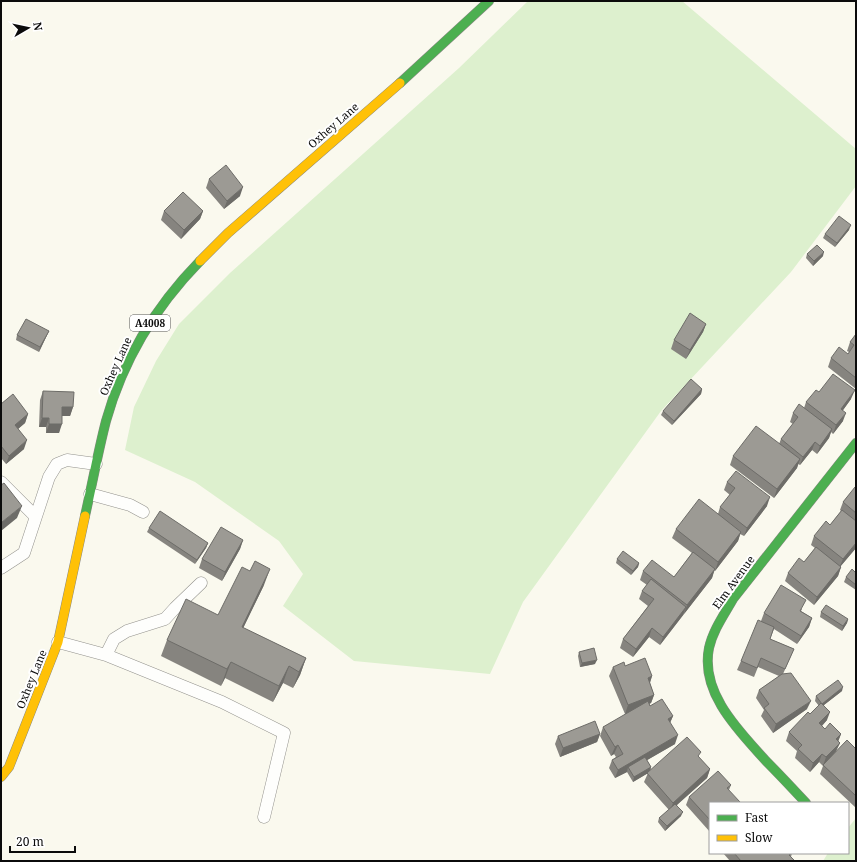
<svg xmlns="http://www.w3.org/2000/svg" width="857" height="862" font-family="'Noto Serif',serif">
	<style>
		.green { fill: #ddf0ce }
		.lines { fill: none; stroke-linecap: round; stroke-linejoin: round }
		.lane-casing { stroke: #93928d; stroke-width: 13 }
		.fast-casing { stroke: #898984; stroke-width: 10 }
		.slow-casing { stroke: #898984; stroke-width: 10 }
		.lane { stroke: #fefefc; stroke-width: 12 }
		.fast { stroke: #4caf50; stroke-width: 9 }
		.slow { stroke: #ffc107; stroke-width: 9 }
		.wall { fill: #86847f }
		.shaded-wall { fill: #6d6c68 }
		.building { fill: #9c9a94; stroke: #6d6c68 }
		.labels { text-anchor: middle; dominant-baseline: central; stroke-width: 4; stroke-linejoin: round; paint-order: stroke }
		.shield { fill: #fff; stroke: #545454; stroke-width: 1 }
		.shield-label { font-size: 10px; font-weight: bold; fill: #0b0b0b }
		.street-label { font-size: 11px; fill: #0b0b0b; stroke: #fff }
	</style>
	<rect width="100%" height="100%" fill="#faf9ee"/>
	<path class="green" d="M 528,1 L 682,1 L 856,149 L 856,186 L 791,272 L 661,411 L 523,602 L 490,674 L 354,661 L 283,606 L 303,574 L 279,541 L 195,482 L 125,450 L 134,407 L 156,361 L 179,324 L 230,273 L 459,68 Z
		M 856,818 L 856,861 L 823,861 L 828,853 L 848,853 L 848,828 Z"/>
	<g class="lines">
		<defs>
			<path id="lane" d="M 1,482 L 35,516
				M 90,494 L 130,505 L 143,512
				M 1,568 L 24,553 L 49,477 L 57,464 L 67,460 L 96,464
				M 58,642 L 106,655 L 222,702 L 284,733 L 264,817
				M 106,655 L 114,639 L 127,631 L 165,619 L 175,608 L 201,583"/>
			<path id="fast" d="M 400,83 L 489,1
				M 85,516 C 92,485 98,452 106,421 C 123,360 156,306 200,261
				M 806,803 C 793,789 780,775 766,761 C 739,731 700,693 709,648 C 713,630 724,615 733,599 L 856,443"/>
			<path id="slow" d="M 200,261 L 228,233 L 400,83
				M 1,777 L 9,767 L 58,642 L 85,516"/>
		</defs>
		<use href="#lane" class="lane-casing"/>
		<use href="#fast" class="fast-casing"/>
		<use href="#slow" class="slow-casing"/>
		<use href="#lane" class="lane"/>
		<use href="#fast" class="fast"/>
		<use href="#slow" class="slow"/>
	</g>
	<path class="wall" d="M 209,179 L 240,196 L 224,209 L 206,188 Z
		M 164,211 L 203,211 L 200,219 L 181,239 L 161,220 Z
		M 849,230 L 835,247 L 823,238 L 825,234 Z
		M 807,254 L 823,256 L 813,266 L 806,258 Z
		M 706,324 L 703,332 L 686,359 L 671,349 L 674,340 Z
		M 49,331 L 39,352 L 16,340 L 17,335 Z
		M 856,334 L 856,389 L 828,367 L 831,358 L 848,354 L 849,352 L 847,351 L 850,342 Z
		M 702,389 L 701,394 L 672,425 L 661,415 L 663,411 Z
		M 43,391 L 73,407 L 70,416 L 62,416 L 59,433 L 46,433 L 46,427 L 39,427 L 40,400 Z
		M 819,392 L 851,399 L 843,410 L 843,421 L 833,434 L 831,432 L 829,438 L 817,454 L 812,450 L 800,465 L 798,464 L 797,468 L 774,498 L 730,465 L 733,456 L 779,444 L 781,439 L 793,424 L 790,422 L 793,413 L 804,408 L 806,402 Z
		M 1,404 L 28,414 L 25,423 L 18,429 L 24,449 L 6,464 L 1,458 Z
		M 727,482 L 767,506 L 744,536 L 740,534 L 738,541 L 715,571 L 714,570 L 712,578 L 660,645 L 649,637 L 633,657 L 620,648 L 623,639 L 648,606 L 639,599 L 642,591 L 647,585 L 640,580 L 643,571 L 674,577 L 692,553 L 672,538 L 676,529 L 718,514 L 720,507 L 730,495 L 724,490 Z
		M 856,487 L 856,548 L 840,567 L 841,567 L 838,576 L 814,605 L 785,581 L 788,573 L 804,562 L 815,548 L 811,545 L 814,536 L 830,525 L 841,511 L 840,510 L 843,502 Z
		M 149,528 L 208,543 L 206,548 L 195,564 L 147,532 Z
		M 243,540 L 240,549 L 222,581 L 199,568 L 202,559 Z
		M 617,559 L 639,563 L 638,567 L 631,575 L 616,563 Z
		M 856,573 L 856,590 L 844,582 L 846,577 Z
		M 264,585 L 243,628 L 306,658 L 300,675 L 293,688 L 283,683 L 273,702 L 225,678 L 221,686 L 161,656 L 167,640 L 218,615 Z
		M 802,609 L 801,611 L 812,618 L 809,627 L 797,644 L 774,629 L 770,639 L 794,649 L 783,674 L 807,709 L 773,733 L 761,716 L 764,710 L 756,698 L 759,690 L 779,676 L 758,667 L 754,677 L 737,670 L 741,661 L 761,621 L 764,613 Z
		M 821,612 L 848,619 L 847,623 L 842,631 L 820,617 Z
		M 579,652 L 595,664 L 580,667 L 578,656 Z
		M 625,666 L 652,676 L 650,683 L 654,695 L 651,703 L 649,704 L 650,706 L 673,716 L 670,723 L 675,744 L 647,760 L 651,767 L 650,770 L 699,758 L 710,769 L 707,778 L 677,805 L 681,816 L 665,831 L 658,822 L 659,818 L 669,810 L 644,782 L 648,773 L 633,782 L 627,772 L 615,778 L 609,768 L 612,760 L 616,757 L 614,754 L 611,756 L 600,736 L 603,727 L 629,713 L 625,714 L 609,676 L 613,667 Z
		M 842,691 L 824,705 L 827,720 L 822,726 L 825,729 L 841,734 L 838,741 L 840,743 L 836,751 L 856,749 L 856,808 L 820,774 L 823,766 L 819,762 L 810,772 L 795,758 L 797,751 L 786,741 L 789,732 L 810,714 L 819,706 L 815,701 L 816,696 Z
		M 600,734 L 597,742 L 560,757 L 555,744 L 558,736 Z
		M 731,785 L 729,790 L 710,803 L 710,832 L 686,805 L 689,797 Z
		M 723,853 L 792,853 L 791,857 L 795,861 L 730,861 Z"/>
	<path class="shaded-wall" d="M 243,187 L 240,196 L 224,209 L 227,201 Z
		M 203,211 L 200,219 L 181,239 L 184,230 Z
		M 851,225 L 849,230 L 835,247 L 837,243 Z
		M 824,252 L 823,256 L 813,266 L 814,261 Z
		M 706,324 L 703,332 L 686,359 L 690,350 Z
		M 49,331 L 47,335 L 39,352 L 40,347 Z
		M 702,389 L 701,394 L 672,425 L 674,421 Z
		M 855,390 L 851,399 L 838,417 L 841,409 Z
		M 62,407 L 73,407 L 70,416 L 59,416 Z
		M 846,413 L 843,421 L 833,434 L 836,425 Z
		M 28,414 L 25,423 L 12,434 L 15,425 Z
		M 42,418 L 49,418 L 46,427 L 39,427 Z
		M 49,424 L 62,424 L 59,433 L 46,433 Z
		M 832,429 L 829,438 L 817,454 L 820,446 Z
		M 27,440 L 24,449 L 6,464 L 9,456 Z
		M 815,442 L 812,450 L 800,465 L 803,457 Z
		M 800,459 L 797,468 L 774,498 L 777,489 Z
		M 770,497 L 767,506 L 744,536 L 747,528 Z
		M 22,506 L 17,518 L 1,531 L 1,524 L 2,522 Z
		M 741,532 L 738,541 L 715,571 L 718,562 Z
		M 243,540 L 240,549 L 222,581 L 225,572 Z
		M 208,543 L 206,548 L 195,564 L 197,560 Z
		M 856,543 L 856,548 L 839,568 L 843,559 Z
		M 639,563 L 638,567 L 631,575 L 633,571 Z
		M 841,567 L 838,576 L 814,605 L 817,597 Z
		M 270,569 L 264,585 L 236,643 L 242,627 Z
		M 715,569 L 712,578 L 684,614 L 687,605 Z
		M 686,607 L 683,615 L 660,645 L 663,637 Z
		M 812,618 L 809,627 L 797,644 L 801,636 Z
		M 848,619 L 847,623 L 842,631 L 843,626 Z
		M 652,628 L 649,637 L 633,657 L 636,649 Z
		M 306,658 L 300,675 L 293,688 L 299,672 Z
		M 597,660 L 595,664 L 580,667 L 582,663 Z
		M 231,662 L 225,678 L 221,686 L 227,669 Z
		M 289,666 L 283,683 L 273,702 L 279,686 Z
		M 652,676 L 649,685 L 648,678 Z
		M 843,687 L 842,691 L 820,708 L 822,704 Z
		M 654,695 L 651,703 L 625,714 L 628,705 Z
		M 811,701 L 807,709 L 773,733 L 776,724 Z
		M 830,712 L 827,720 L 816,732 L 819,723 Z
		M 673,716 L 669,725 L 668,719 Z
		M 600,734 L 597,742 L 560,757 L 563,748 Z
		M 841,734 L 838,742 L 836,739 Z
		M 678,735 L 675,744 L 630,770 L 628,767 L 627,772 L 615,778 L 618,770 Z
		M 840,743 L 836,751 L 823,766 L 826,757 Z
		M 618,745 L 614,754 L 611,756 L 615,747 Z
		M 822,754 L 819,762 L 810,772 L 813,763 Z
		M 651,767 L 650,772 L 633,782 L 634,777 Z
		M 710,769 L 707,778 L 670,811 L 673,803 Z
		M 683,812 L 681,816 L 665,831 L 667,826 Z"/>
	<path class="building" d="M 226,165 L 243,187 L 227,201 L 209,179 Z
		M 183,192 L 203,211 L 184,230 L 164,211 Z
		M 839,216 L 851,225 L 837,243 L 825,234 Z
		M 817,245 L 824,252 L 814,261 L 807,254 Z
		M 690,313 L 706,324 L 690,350 L 674,340 Z
		M 26,319 L 49,331 L 40,347 L 17,335 Z
		M 856,334 L 856,378 L 831,358 L 839,347 L 848,354 L 854,345 L 850,342 Z
		M 833,374 L 855,390 L 841,409 L 846,413 L 836,425 L 806,402 L 816,390 L 819,392 Z
		M 691,379 L 702,389 L 674,421 L 663,411 Z
		M 43,391 L 74,392 L 73,407 L 62,407 L 62,424 L 49,424 L 49,418 L 42,418 Z
		M 13,394 L 28,414 L 15,425 L 27,440 L 9,456 L 1,446 L 1,404 Z
		M 799,404 L 832,429 L 820,446 L 815,442 L 803,457 L 781,439 L 798,417 L 793,413 Z
		M 756,426 L 800,459 L 777,489 L 733,456 Z
		M 736,471 L 770,497 L 747,528 L 720,507 L 735,488 L 727,482 Z
		M 4,483 L 22,506 L 2,522 L 1,521 L 1,485 Z
		M 855,487 L 856,487 L 856,513 L 843,502 Z
		M 699,499 L 741,532 L 718,562 L 676,529 Z
		M 842,510 L 856,521 L 856,543 L 843,559 L 814,536 L 826,521 L 830,525 Z
		M 160,511 L 208,543 L 197,560 L 149,528 Z
		M 221,527 L 243,540 L 225,572 L 202,559 Z
		M 816,547 L 841,567 L 817,597 L 788,573 L 799,558 L 804,562 Z
		M 623,551 L 639,563 L 633,571 L 617,559 Z
		M 693,552 L 715,569 L 687,605 L 643,571 L 652,560 L 674,577 Z
		M 255,561 L 270,569 L 242,627 L 306,658 L 299,672 L 289,666 L 279,686 L 231,662 L 227,669 L 167,640 L 186,599 L 218,615 L 242,567 L 250,571 Z
		M 852,569 L 856,573 L 856,585 L 846,577 Z
		M 651,579 L 686,607 L 663,637 L 652,628 L 636,649 L 623,639 L 654,599 L 642,591 Z
		M 781,585 L 806,600 L 800,611 L 812,618 L 801,636 L 764,613 Z
		M 826,605 L 848,619 L 843,626 L 821,612 Z
		M 758,620 L 774,627 L 770,639 L 794,649 L 785,669 L 761,658 L 757,668 L 741,661 Z
		M 594,648 L 597,660 L 582,663 L 579,652 Z
		M 645,658 L 652,676 L 648,678 L 654,695 L 628,705 L 613,667 L 624,662 L 625,666 Z
		M 791,673 L 811,701 L 776,724 L 764,708 L 769,704 L 759,690 L 782,674 Z
		M 838,680 L 843,687 L 822,704 L 816,696 Z
		M 662,699 L 673,716 L 668,719 L 678,735 L 618,770 L 612,760 L 623,754 L 618,745 L 615,747 L 603,727 L 648,701 L 650,706 Z
		M 821,703 L 830,712 L 819,723 L 825,729 L 830,723 L 841,734 L 836,739 L 840,743 L 826,757 L 822,754 L 813,763 L 798,749 L 802,745 L 789,732 L 808,712 L 810,714 Z
		M 595,721 L 600,734 L 563,748 L 558,736 Z
		M 687,737 L 701,752 L 698,756 L 710,769 L 673,803 L 647,773 Z
		M 847,740 L 856,749 L 856,796 L 823,765 Z
		M 645,757 L 651,767 L 634,777 L 628,767 Z
		M 718,771 L 731,785 L 727,788 L 740,802 L 739,803 L 710,803 L 710,820 L 689,797 Z
		M 675,804 L 683,812 L 667,826 L 659,818 Z
		M 734,853 L 791,853 L 789,855 L 795,861 L 741,861 Z"/>
	<g class="labels">
		<rect class="shield" x="130" y="315" width="40" height="16" rx="3"/>
		<g class="shield-label">
			<text x="150" y="323">A4008</text>
		</g>
		<g class="street-label">
			<text transform="translate(333 125) rotate(-41)">Oxhey Lane</text>
			<text transform="translate(115 366) rotate(-66)">Oxhey Lane</text>
			<text transform="translate(733 582) rotate(-54)">Elm Avenue</text>
			<text transform="translate(31 679) rotate(-68)">Oxhey Lane</text>
		</g>
	</g>
	<rect width="857" height="862" fill="none" stroke="#0b0b0b" stroke-width="4"/>
	<rect x="709" y="802" width="140" height="52" fill="#ffffff" stroke="#9d9d9d"/>
	<rect x="717" y="815" width="20" height="6" fill="#4caf50" stroke="#9d9d9d"/>
	<text x="745" y="822" font-size="12" fill="#0b0b0b">Fast</text>
	<rect x="717" y="835" width="20" height="6" fill="#ffc107" stroke="#9d9d9d"/>
	<text x="745" y="842" font-size="12" fill="#0b0b0b">Slow</text>
	<g transform="translate(28 28) rotate(81)" stroke="#ffffff" stroke-width="3" paint-order="stroke">
	<path d="M0-3L7 15L0 10L-7 15Z" fill="#0b0b0b"/>
	<text y="-6" font-size="11" font-weight="bold" text-anchor="middle" fill="#0b0b0b">N</text>
	</g>
	<path d="M10 846v6h65v-6" fill="none" stroke="#0b0b0b" stroke-width="2"/>
	<text x="16" y="846" font-size="12" fill="#0b0b0b" stroke="#ffffff" stroke-width="3" paint-order="stroke">20 m</text>
</svg>
